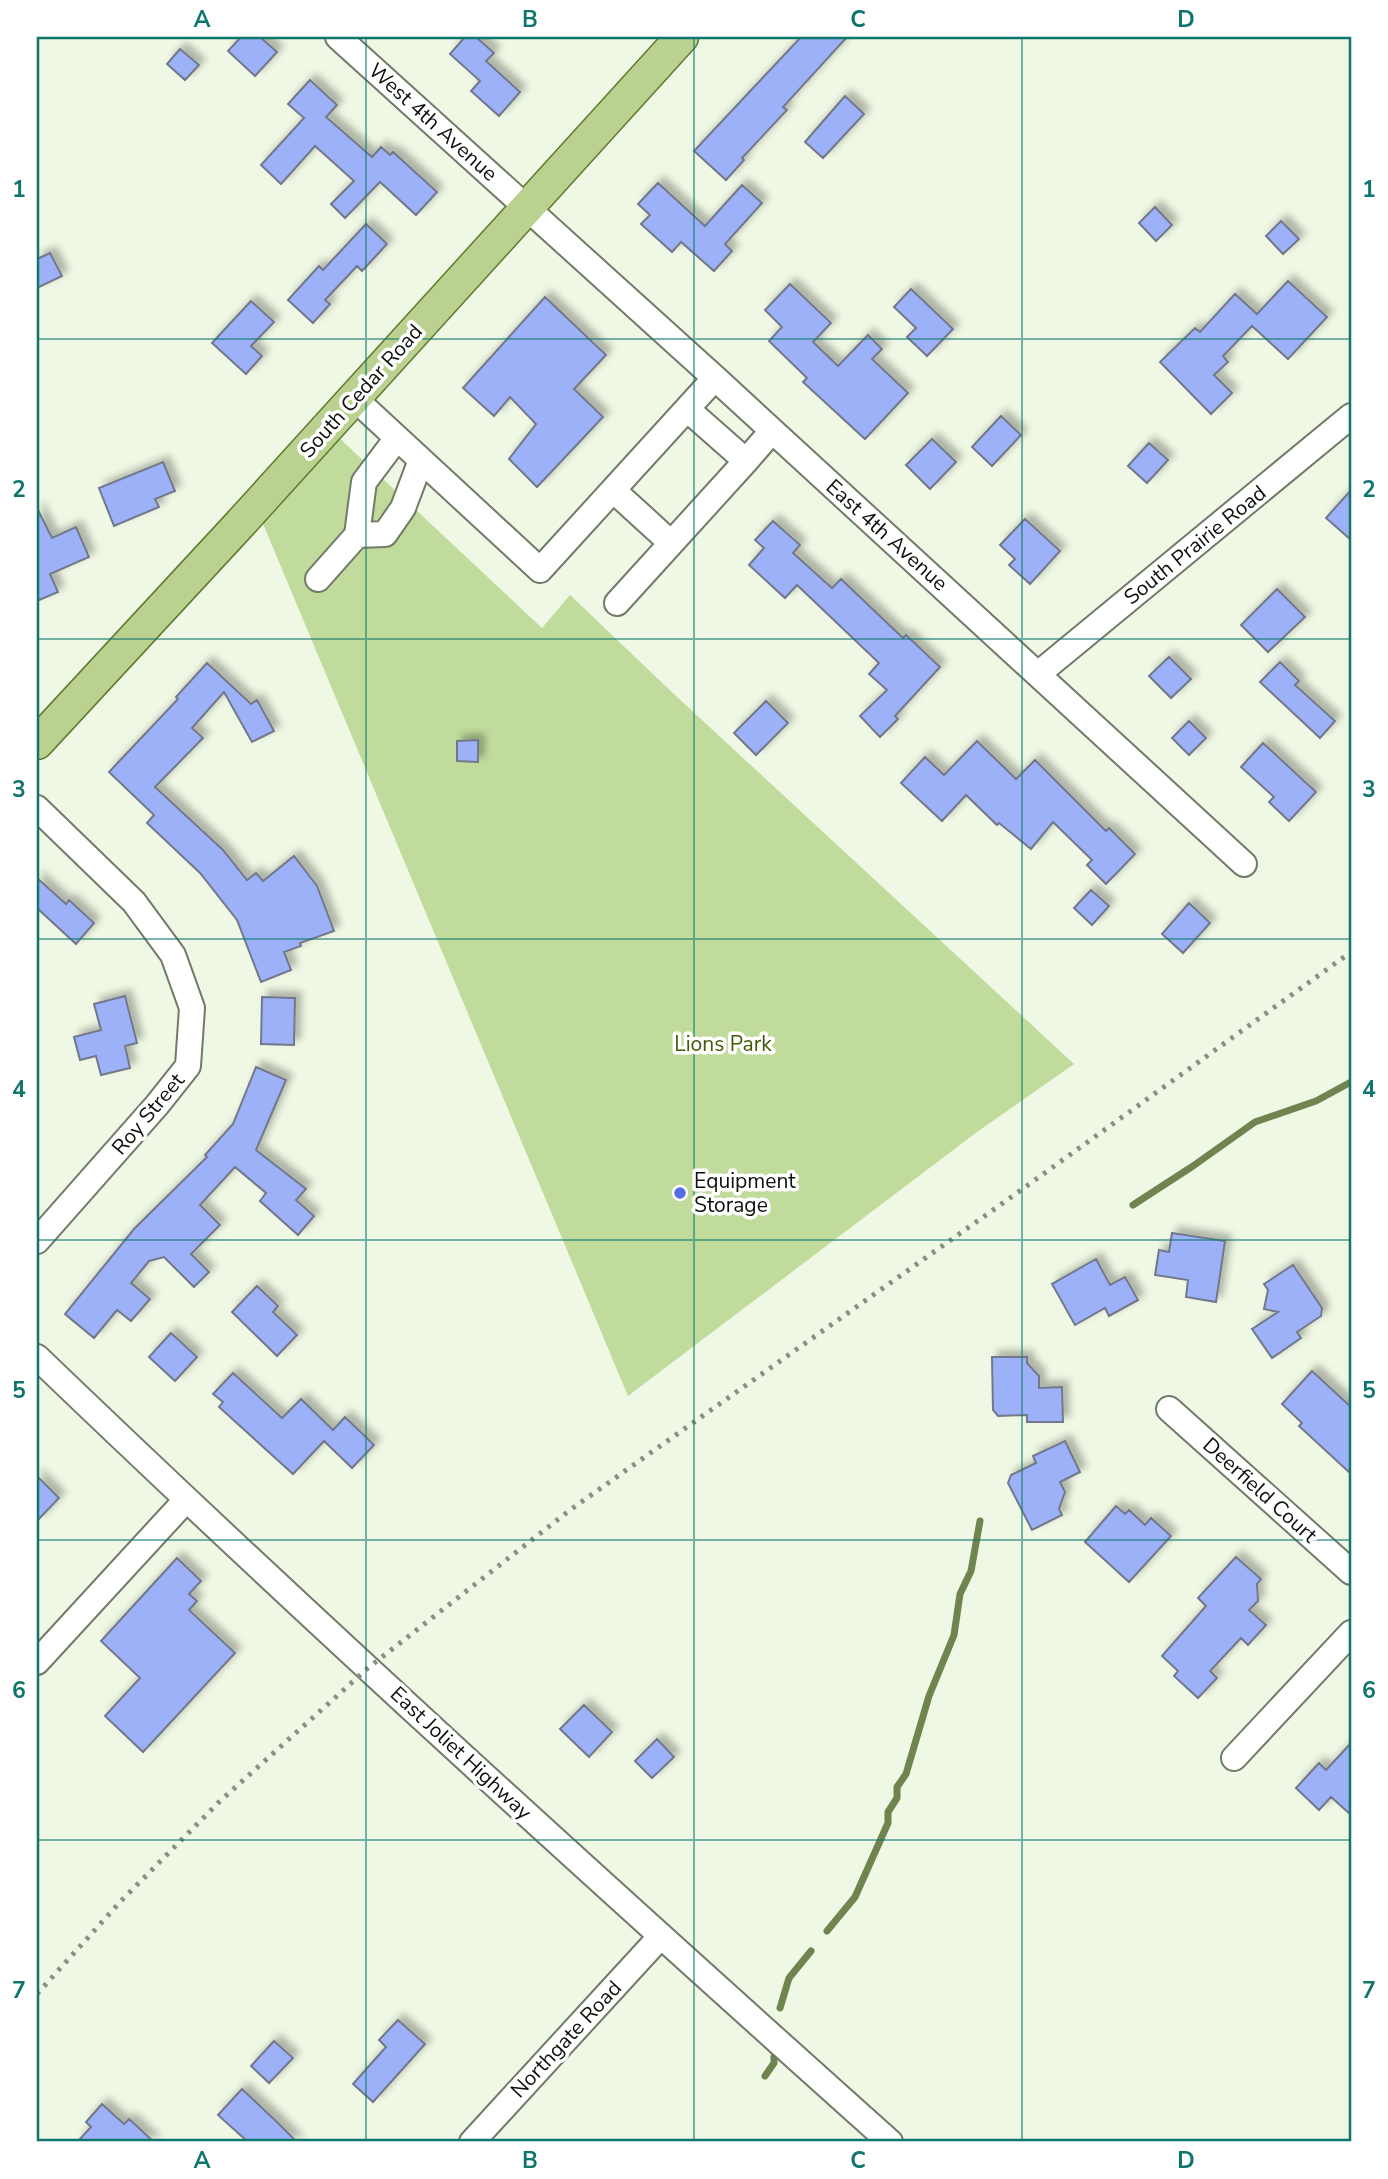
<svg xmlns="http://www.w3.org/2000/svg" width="1388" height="2179" font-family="'Nunito Sans',sans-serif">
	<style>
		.green { fill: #c1db9d }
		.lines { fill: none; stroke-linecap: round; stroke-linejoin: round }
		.stream { stroke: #6f844f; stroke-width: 7 }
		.building { fill: #9cb1f8; stroke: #727889; stroke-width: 2; filter: url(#shadow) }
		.minor-casing { stroke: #727a68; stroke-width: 28 }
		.major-casing { stroke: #617a31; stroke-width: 35 }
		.minor { stroke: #fff; stroke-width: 24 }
		.major { stroke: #bbd190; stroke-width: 32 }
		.rail { stroke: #898f81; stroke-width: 5; stroke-dasharray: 3.5 7; stroke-linecap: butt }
		.grid { fill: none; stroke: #0f766e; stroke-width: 2; stroke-opacity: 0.55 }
		.poi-dot { fill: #566ee4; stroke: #fff; stroke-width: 2.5 }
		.labels { text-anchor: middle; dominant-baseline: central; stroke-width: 7; stroke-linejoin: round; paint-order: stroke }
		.street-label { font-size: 21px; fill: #0e110a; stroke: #fff }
		.park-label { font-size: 21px; fill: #425b06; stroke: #fff }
		.poi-label { font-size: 21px; fill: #0e110a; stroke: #fff; text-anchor: start }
		.neatline { fill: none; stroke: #0f766e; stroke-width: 2.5 }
		.grid-label { font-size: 23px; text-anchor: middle; font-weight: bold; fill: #0f766e }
	</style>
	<defs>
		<filter id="shadow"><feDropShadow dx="6" dy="-6" stdDeviation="3.5" flood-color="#0004"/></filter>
	</defs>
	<rect width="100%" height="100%" fill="#eff8e4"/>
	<path class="green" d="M 336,435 L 542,628 L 570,595 L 676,696 L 1074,1064 L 977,1132 L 628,1396 L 261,519 Z"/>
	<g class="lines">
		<path class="stream" d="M 1133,1205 L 1193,1166 L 1255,1122 L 1316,1101 L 1351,1082
			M 827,1931 L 855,1897 L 888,1823 L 888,1812 L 897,1798 L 897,1787 L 906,1774 L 929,1696 L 954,1635 L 960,1594 L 971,1571 L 980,1521
			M 780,2008 L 789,1978 L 811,1951
			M 765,2076 L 774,2063 L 774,2057"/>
	</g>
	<path class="building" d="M 241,37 L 260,37 L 277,52 L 255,76 L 228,51 Z
		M 465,37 L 476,37 L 494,53 L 486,61 L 520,92 L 499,116 L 471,91 L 480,81 L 450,54 Z
		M 801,37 L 847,37 L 783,107 L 787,110 L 742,158 L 744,160 L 726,180 L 694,151 Z
		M 180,49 L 199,65 L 185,80 L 167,64 Z
		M 310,80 L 337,105 L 326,117 L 372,157 L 381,147 L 390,155 L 393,152 L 437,192 L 416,215 L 380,182 L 345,218 L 331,204 L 354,181 L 315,146 L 281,184 L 261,165 L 304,118 L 288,104 Z
		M 845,96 L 864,114 L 823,158 L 805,142 Z
		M 658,183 L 705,226 L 742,185 L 762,203 L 725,244 L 732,251 L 714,271 L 681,242 L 672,252 L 641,224 L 650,215 L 638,204 Z
		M 1155,207 L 1172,225 L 1156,241 L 1139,223 Z
		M 1281,221 L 1299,239 L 1283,254 L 1266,236 Z
		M 366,224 L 387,244 L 362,271 L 357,266 L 325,300 L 330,304 L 313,323 L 288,300 L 319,266 L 323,270 Z
		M 50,253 L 62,276 L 37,288 L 37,259 Z
		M 1288,281 L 1327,317 L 1288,359 L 1252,326 L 1223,356 L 1228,362 L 1214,375 L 1232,393 L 1211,414 L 1160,362 L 1195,328 L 1200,332 L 1235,294 L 1257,314 Z
		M 790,284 L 831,323 L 813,342 L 838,366 L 868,335 L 882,349 L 872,359 L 908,393 L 865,439 L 803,382 L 807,378 L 769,341 L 782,327 L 765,310 Z
		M 911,289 L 953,329 L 927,356 L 907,337 L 916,328 L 894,307 Z
		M 545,297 L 606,355 L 574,389 L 603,417 L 537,487 L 509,459 L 536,424 L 510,397 L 494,416 L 463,388 Z
		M 251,301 L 274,322 L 251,346 L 262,356 L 246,374 L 212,343 Z
		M 1001,416 L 1021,435 L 992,466 L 972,447 Z
		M 932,439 L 956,462 L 930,489 L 906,465 Z
		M 1149,443 L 1168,460 L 1147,483 L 1128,466 Z
		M 163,462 L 175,491 L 155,499 L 159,507 L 114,526 L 99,488 Z
		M 1351,490 L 1351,540 L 1326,518 Z
		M 37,508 L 52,538 L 76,527 L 89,557 L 50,574 L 58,592 L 37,601 Z
		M 1025,519 L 1060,551 L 1030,584 L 1009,565 L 1015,559 L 1000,545 Z
		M 773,521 L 800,545 L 793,553 L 832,588 L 841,579 L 903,638 L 906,635 L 940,667 L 895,716 L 898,719 L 880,737 L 860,716 L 887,690 L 869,674 L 879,663 L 797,585 L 785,598 L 749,565 L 764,548 L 755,540 Z
		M 1277,589 L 1305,617 L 1268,652 L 1241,625 Z
		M 1169,657 L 1191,679 L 1171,698 L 1149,676 Z
		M 1280,662 L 1299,681 L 1295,685 L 1335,721 L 1320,738 L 1260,682 Z
		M 207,663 L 251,704 L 257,700 L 274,731 L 252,742 L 224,692 L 192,728 L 203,738 L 155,787 L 223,850 L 247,880 L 256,873 L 263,881 L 294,856 L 317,886 L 334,931 L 300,943 L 301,946 L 284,952 L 291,970 L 261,982 L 237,920 L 200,873 L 147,823 L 154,815 L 109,772 L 178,699 L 176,697 Z
		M 766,701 L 788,723 L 756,755 L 734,733 Z
		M 1189,721 L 1206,738 L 1189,755 L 1172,738 Z
		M 478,740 L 478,762 L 457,761 L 457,741 Z
		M 977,741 L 1016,779 L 1035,760 L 1106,831 L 1109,828 L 1135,854 L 1106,884 L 1087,865 L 1092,860 L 1053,822 L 1031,849 L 999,823 L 997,825 L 966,795 L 942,821 L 901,783 L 925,757 L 944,775 Z
		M 1263,743 L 1316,792 L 1289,821 L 1269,802 L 1274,797 L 1241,767 Z
		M 37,878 L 66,904 L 69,900 L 94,923 L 76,944 L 37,908 Z
		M 1091,890 L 1109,906 L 1092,925 L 1074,908 Z
		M 1189,903 L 1210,923 L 1183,953 L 1162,934 Z
		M 125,996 L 137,1043 L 125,1046 L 130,1068 L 101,1075 L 96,1056 L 80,1060 L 74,1037 L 101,1030 L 94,1004 Z
		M 262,997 L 295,998 L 294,1045 L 261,1044 Z
		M 256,1067 L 286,1080 L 256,1150 L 306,1189 L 296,1200 L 314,1216 L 298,1235 L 260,1201 L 266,1193 L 235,1167 L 200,1205 L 220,1225 L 191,1254 L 209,1272 L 194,1287 L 164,1257 L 149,1261 L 131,1283 L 150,1299 L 131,1321 L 117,1310 L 94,1338 L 65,1314 L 134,1229 L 207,1157 L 205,1155 L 233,1124 Z
		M 1172,1233 L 1225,1241 L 1216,1302 L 1186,1297 L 1188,1280 L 1155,1275 L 1159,1250 L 1169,1252 Z
		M 1096,1259 L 1110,1285 L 1125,1277 L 1138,1300 L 1109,1316 L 1105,1308 L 1075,1325 L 1052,1284 Z
		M 1293,1265 L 1322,1308 L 1321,1316 L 1297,1332 L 1301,1338 L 1272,1358 L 1252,1329 L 1278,1312 L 1264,1309 L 1268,1290 L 1264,1284 Z
		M 257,1286 L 278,1306 L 273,1312 L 297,1335 L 277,1356 L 232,1312 Z
		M 171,1333 L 197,1357 L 175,1381 L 149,1357 Z
		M 992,1357 L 1027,1357 L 1027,1363 L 1039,1376 L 1039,1388 L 1062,1387 L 1063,1422 L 1027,1422 L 1027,1415 L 998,1416 L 993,1410 Z
		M 1312,1371 L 1351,1407 L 1351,1474 L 1299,1426 L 1302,1423 L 1282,1404 Z
		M 233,1373 L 282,1418 L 301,1399 L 333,1430 L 345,1417 L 374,1445 L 352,1468 L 324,1441 L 293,1474 L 219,1407 L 223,1402 L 213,1394 Z
		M 1065,1441 L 1080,1472 L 1060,1482 L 1065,1492 L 1059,1509 L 1062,1515 L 1032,1530 L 1008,1483 L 1011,1475 L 1036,1463 L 1033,1456 Z
		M 37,1476 L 59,1498 L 37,1521 Z
		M 1116,1506 L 1125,1514 L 1129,1510 L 1145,1525 L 1151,1518 L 1171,1536 L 1129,1582 L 1085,1542 Z
		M 1236,1557 L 1261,1579 L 1257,1584 L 1258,1601 L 1249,1610 L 1266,1625 L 1248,1645 L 1241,1638 L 1210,1671 L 1217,1678 L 1198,1698 L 1174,1676 L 1178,1671 L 1162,1656 L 1206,1606 L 1198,1598 Z
		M 177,1558 L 201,1581 L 189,1594 L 197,1601 L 189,1610 L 235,1653 L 143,1752 L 105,1716 L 140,1678 L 101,1641 Z
		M 584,1705 L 612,1732 L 589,1757 L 560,1729 Z
		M 657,1739 L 674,1757 L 652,1778 L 635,1761 Z
		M 1351,1743 L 1351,1815 L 1331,1797 L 1319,1810 L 1296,1788 L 1319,1763 L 1326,1770 Z
		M 398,2020 L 425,2044 L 373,2102 L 353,2084 L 386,2047 L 379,2040 Z
		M 274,2041 L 293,2058 L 269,2083 L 251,2066 Z
		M 242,2089 L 278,2123 L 297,2142 L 248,2142 L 218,2115 Z
		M 102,2104 L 124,2124 L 129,2119 L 154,2142 L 77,2142 L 91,2127 L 86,2122 Z"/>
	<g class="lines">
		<defs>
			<path id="minor" d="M 338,37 L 715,378 L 1244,864
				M 354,398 L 540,570 L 715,378
				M 687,409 L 746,461 L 772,431
				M 613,490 L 671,543
				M 357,535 L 385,534 L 403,508 L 421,460
				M 318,579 L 357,535 L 364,482 L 397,438
				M 617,603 L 746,461
				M 1038,674 L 1351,416
				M 37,808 L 134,902 L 173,955 L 192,1008 L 188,1066 L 157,1105 L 37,1241
				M 37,1357 C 316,1625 602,1884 890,2142
				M 1169,1409 L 1351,1572
				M 37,1662 L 186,1500
				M 1234,1758 L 1351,1633
				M 472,2142 L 661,1936"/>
			<path id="major" d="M 37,743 L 238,526 L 682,37"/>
		</defs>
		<use href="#minor" class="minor-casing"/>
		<use href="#major" class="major-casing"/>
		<use href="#minor" class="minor"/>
		<use href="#major" class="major"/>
		<path class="rail" d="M 37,1994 L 121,1901 L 219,1802 L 368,1668 L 570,1510 L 1010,1198 L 1351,952"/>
	</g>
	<path class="grid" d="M 366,37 L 366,2142M 694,37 L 694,2142M 1022,37 L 1022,2142M 37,339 L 1351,339M 37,639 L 1351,639M 37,939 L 1351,939M 37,1240 L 1351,1240M 37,1540 L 1351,1540M 37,1840 L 1351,1840"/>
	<circle class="poi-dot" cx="680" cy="1193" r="7"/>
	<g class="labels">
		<g class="street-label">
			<text transform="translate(433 122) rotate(42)">West 4th Avenue</text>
			<text transform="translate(361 391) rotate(-48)">South Cedar Road</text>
			<text transform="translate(887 535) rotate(42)">East 4th Avenue</text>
			<text transform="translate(1195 545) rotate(-39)">South Prairie Road</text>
			<text transform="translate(148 1114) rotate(-50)">Roy Street</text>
			<text transform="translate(1260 1490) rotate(42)">Deerfield Court</text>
			<text transform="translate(461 1753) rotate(43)">East Joliet Highway</text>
			<text transform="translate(566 2039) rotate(-47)">Northgate Road</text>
		</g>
		<g class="park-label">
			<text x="723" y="1044">Lions Park</text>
		</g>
		<g class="poi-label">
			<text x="694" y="1181">Equipment<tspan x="694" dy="24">Storage</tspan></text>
		</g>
	</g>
	<rect width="1388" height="2179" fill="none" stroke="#ffffff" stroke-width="77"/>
	<rect x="38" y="38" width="1312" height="2102" class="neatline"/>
	<g class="grid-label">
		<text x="202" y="27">A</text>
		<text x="530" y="27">B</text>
		<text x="858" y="27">C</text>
		<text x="1186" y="27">D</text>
		<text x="19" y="197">1</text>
		<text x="1369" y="197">1</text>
		<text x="19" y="497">2</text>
		<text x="1369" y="497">2</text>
		<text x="19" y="797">3</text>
		<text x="1369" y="797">3</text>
		<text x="19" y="1097">4</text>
		<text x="1369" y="1097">4</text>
		<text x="19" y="1398">5</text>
		<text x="1369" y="1398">5</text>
		<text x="19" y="1698">6</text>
		<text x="1369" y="1698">6</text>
		<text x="19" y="1998">7</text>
		<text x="1369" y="1998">7</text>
		<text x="202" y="2168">A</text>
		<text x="530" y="2168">B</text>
		<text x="858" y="2168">C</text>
		<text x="1186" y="2168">D</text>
	</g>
</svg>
